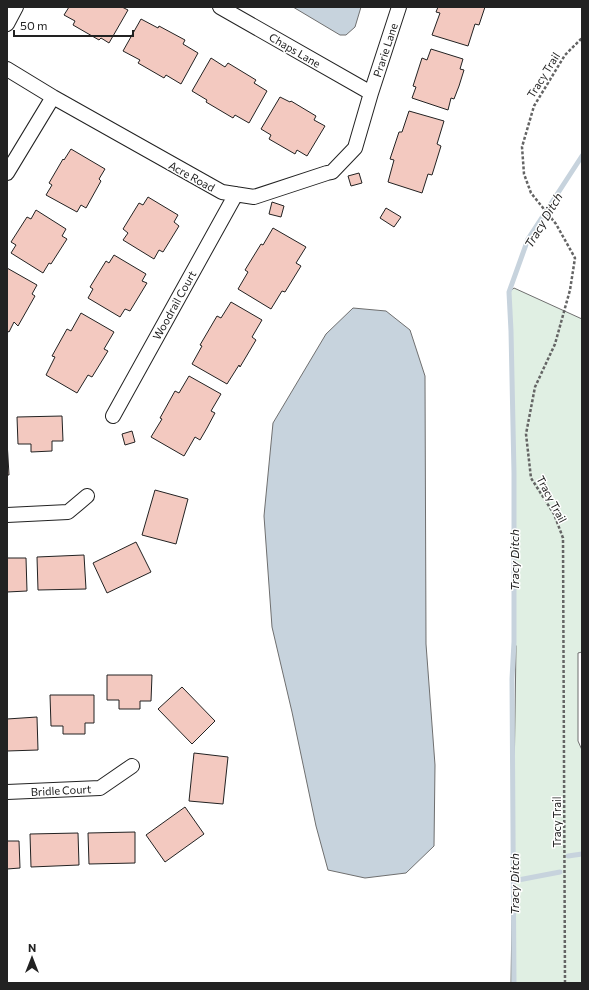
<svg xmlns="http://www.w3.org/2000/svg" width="589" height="990" font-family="Commissioner,sans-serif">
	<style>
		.green { fill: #e0efe3; stroke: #6f6f6f }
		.water { fill: #c7d3dd; stroke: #6f6f6f }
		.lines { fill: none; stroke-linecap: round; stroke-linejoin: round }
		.stream { stroke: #c7d3dd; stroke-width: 5 }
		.building { fill: #f3c9c0; stroke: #222 }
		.minor-casing { stroke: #222; stroke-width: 16 }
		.path { stroke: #646464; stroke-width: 2.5; stroke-dasharray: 3 2; stroke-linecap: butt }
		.minor { stroke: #fff; stroke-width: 14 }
		.labels { text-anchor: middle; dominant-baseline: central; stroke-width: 3; stroke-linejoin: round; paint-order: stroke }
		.street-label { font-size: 11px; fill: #222; stroke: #fff }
		.water-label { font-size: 12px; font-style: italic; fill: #222; stroke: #fff }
	</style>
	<rect width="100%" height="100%" fill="#fff"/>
	<path class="green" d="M 514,288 L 582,319 L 582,652 L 578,653 L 578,741 L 582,750 L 582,983 L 511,983 L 516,646 L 514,642 L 514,473 L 509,292 Z"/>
	<path class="water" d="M 293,7 L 361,7 L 355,27 L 346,35 L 340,35 Z
		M 353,308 L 386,311 L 410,330 L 425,376 L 426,644 L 435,765 L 434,846 L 406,873 L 365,878 L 328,870 L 316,826 L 292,712 L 272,627 L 264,516 L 273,423 L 326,334 Z"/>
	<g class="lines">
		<path class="stream" d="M 568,856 L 582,854
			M 513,881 L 560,872
			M 514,983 L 512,679 L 514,642 L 514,473 L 511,331 L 509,292 L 528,239 L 582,156"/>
	</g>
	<path class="building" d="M 69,7 L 122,7 L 128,10 L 109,43 L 101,38 L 99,40 L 73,25 L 75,21 L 64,15 Z
		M 438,7 L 485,7 L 479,25 L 475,24 L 468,46 L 432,35 L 440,13 L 436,12 Z
		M 141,19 L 158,28 L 159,26 L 185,40 L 183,44 L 198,53 L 181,84 L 166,75 L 164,78 L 138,63 L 140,60 L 123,51 Z
		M 431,49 L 463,59 L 460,69 L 464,70 L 459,86 L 454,99 L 451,98 L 448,110 L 412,98 L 416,87 L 413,86 L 422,58 L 427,60 Z
		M 211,58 L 225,67 L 228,63 L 256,80 L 254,83 L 267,91 L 249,123 L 235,115 L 233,118 L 206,102 L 207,100 L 192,91 Z
		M 280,97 L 290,102 L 291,101 L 316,116 L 314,120 L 325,126 L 307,156 L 297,150 L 295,154 L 269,139 L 271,135 L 261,129 Z
		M 409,111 L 444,121 L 437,144 L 441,146 L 432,175 L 428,174 L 422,193 L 388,182 L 394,160 L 390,159 L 399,132 L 402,132 Z
		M 71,149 L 105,169 L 99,179 L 101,181 L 86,208 L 81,205 L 77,212 L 46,195 L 52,185 L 49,183 L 63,159 L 64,160 Z
		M 359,173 L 362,183 L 351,186 L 348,176 Z
		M 148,197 L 178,215 L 174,222 L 179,226 L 163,252 L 159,250 L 154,259 L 123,240 L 128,233 L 123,229 L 139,203 L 143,205 Z
		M 272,202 L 284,206 L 281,217 L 269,214 Z
		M 386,208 L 401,217 L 394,227 L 380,218 Z
		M 36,210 L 66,229 L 62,236 L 67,239 L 51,264 L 49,263 L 43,273 L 11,253 L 16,245 L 11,242 L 27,217 L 31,219 Z
		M 273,228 L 306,247 L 296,263 L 301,266 L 285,292 L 282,291 L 271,309 L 238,289 L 248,272 L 245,270 L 261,244 L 263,245 Z
		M 114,255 L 146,274 L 142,281 L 147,283 L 130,311 L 125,309 L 120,317 L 88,298 L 93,289 L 90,287 L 106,261 L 109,263 Z
		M 7,268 L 37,285 L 32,294 L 35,296 L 18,326 L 14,322 L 9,332 L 7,331 Z
		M 231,302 L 262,320 L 252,337 L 256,340 L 240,367 L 239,365 L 227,384 L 192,364 L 202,346 L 200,345 L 217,316 L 221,318 Z
		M 81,313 L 114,332 L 104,349 L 108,351 L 92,377 L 88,375 L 77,393 L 46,375 L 55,357 L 52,356 L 67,329 L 71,331 Z
		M 189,376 L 221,394 L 211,411 L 215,413 L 207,428 L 200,440 L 195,437 L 184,456 L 151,437 L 162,419 L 160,418 L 175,391 L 179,393 Z
		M 62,416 L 63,441 L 52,441 L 52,451 L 31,452 L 31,444 L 18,444 L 17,417 Z
		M 132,431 L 135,442 L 125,445 L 122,434 Z
		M 7,441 L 9,475 L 7,475 Z
		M 155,490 L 188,499 L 176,544 L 142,535 Z
		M 136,542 L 151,572 L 107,593 L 93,563 Z
		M 84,555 L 86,589 L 38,590 L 37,557 Z
		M 7,558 L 26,558 L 27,591 L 7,592 Z
		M 107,675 L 152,675 L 151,701 L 140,701 L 140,709 L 119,709 L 119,700 L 107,700 Z
		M 182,687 L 215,721 L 192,744 L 158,709 Z
		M 50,695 L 94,695 L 94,723 L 85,723 L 85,734 L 63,734 L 63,726 L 51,726 Z
		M 37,717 L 38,750 L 7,751 L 7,719 Z
		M 194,753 L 228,757 L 223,804 L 189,801 Z
		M 185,807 L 204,834 L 165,862 L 146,835 Z
		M 135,832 L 135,863 L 89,864 L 88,833 Z
		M 78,833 L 79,865 L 31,867 L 30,834 Z
		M 7,837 L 7,841 L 19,841 L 20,868 L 7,869 Z"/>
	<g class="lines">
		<defs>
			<path id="minor" d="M 220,7 L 371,93
				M 7,24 L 16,7
				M 7,69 L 53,97 L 222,192 L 254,197 L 327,173 L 332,172 L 355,148 L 371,93 L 399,7
				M 7,173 L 53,97
				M 113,416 L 236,194
				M 7,515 L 68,512 L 87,496
				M 7,792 L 100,788 L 132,766"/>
		</defs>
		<use href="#minor" class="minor-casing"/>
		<path class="path" d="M 565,983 L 563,538 L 554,514 L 531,478 L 526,434 L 535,387 L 555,344 L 570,290 L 575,258 L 556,224 L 531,193 L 524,174 L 522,147 L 534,106 L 565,55 L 582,38"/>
		<use href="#minor" class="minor"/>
	</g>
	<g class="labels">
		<g class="street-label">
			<text transform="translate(295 50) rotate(30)">Chaps Lane</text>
			<text transform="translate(385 50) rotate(-72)">Prarie Lane</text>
			<text transform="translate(543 75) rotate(-58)">Tracy Trail</text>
			<text transform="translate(192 176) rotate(29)">Acre Road</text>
			<text transform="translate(174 305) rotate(-61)">Woodrail Court</text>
			<text transform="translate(552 499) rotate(62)">Tracy Trail</text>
			<text transform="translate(61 790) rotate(-3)">Bridle Court</text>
			<text transform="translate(556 822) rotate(-90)">Tracy Trail</text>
		</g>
		<g class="water-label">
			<text transform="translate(543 220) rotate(-59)">Tracy Ditch</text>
			<text transform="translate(514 560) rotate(-90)">Tracy Ditch</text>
			<text transform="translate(514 884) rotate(-90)">Tracy Ditch</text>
		</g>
	</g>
	<rect width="589" height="990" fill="none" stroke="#222222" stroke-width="16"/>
	<g transform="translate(32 958)" stroke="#ffffff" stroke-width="3" paint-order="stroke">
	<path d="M0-3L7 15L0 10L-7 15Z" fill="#222222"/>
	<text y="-6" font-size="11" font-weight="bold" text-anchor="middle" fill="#222222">N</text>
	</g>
	<path d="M14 30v6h119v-6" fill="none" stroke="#222222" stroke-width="2"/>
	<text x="20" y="30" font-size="12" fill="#222222" stroke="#ffffff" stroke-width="3" paint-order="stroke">50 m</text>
</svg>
